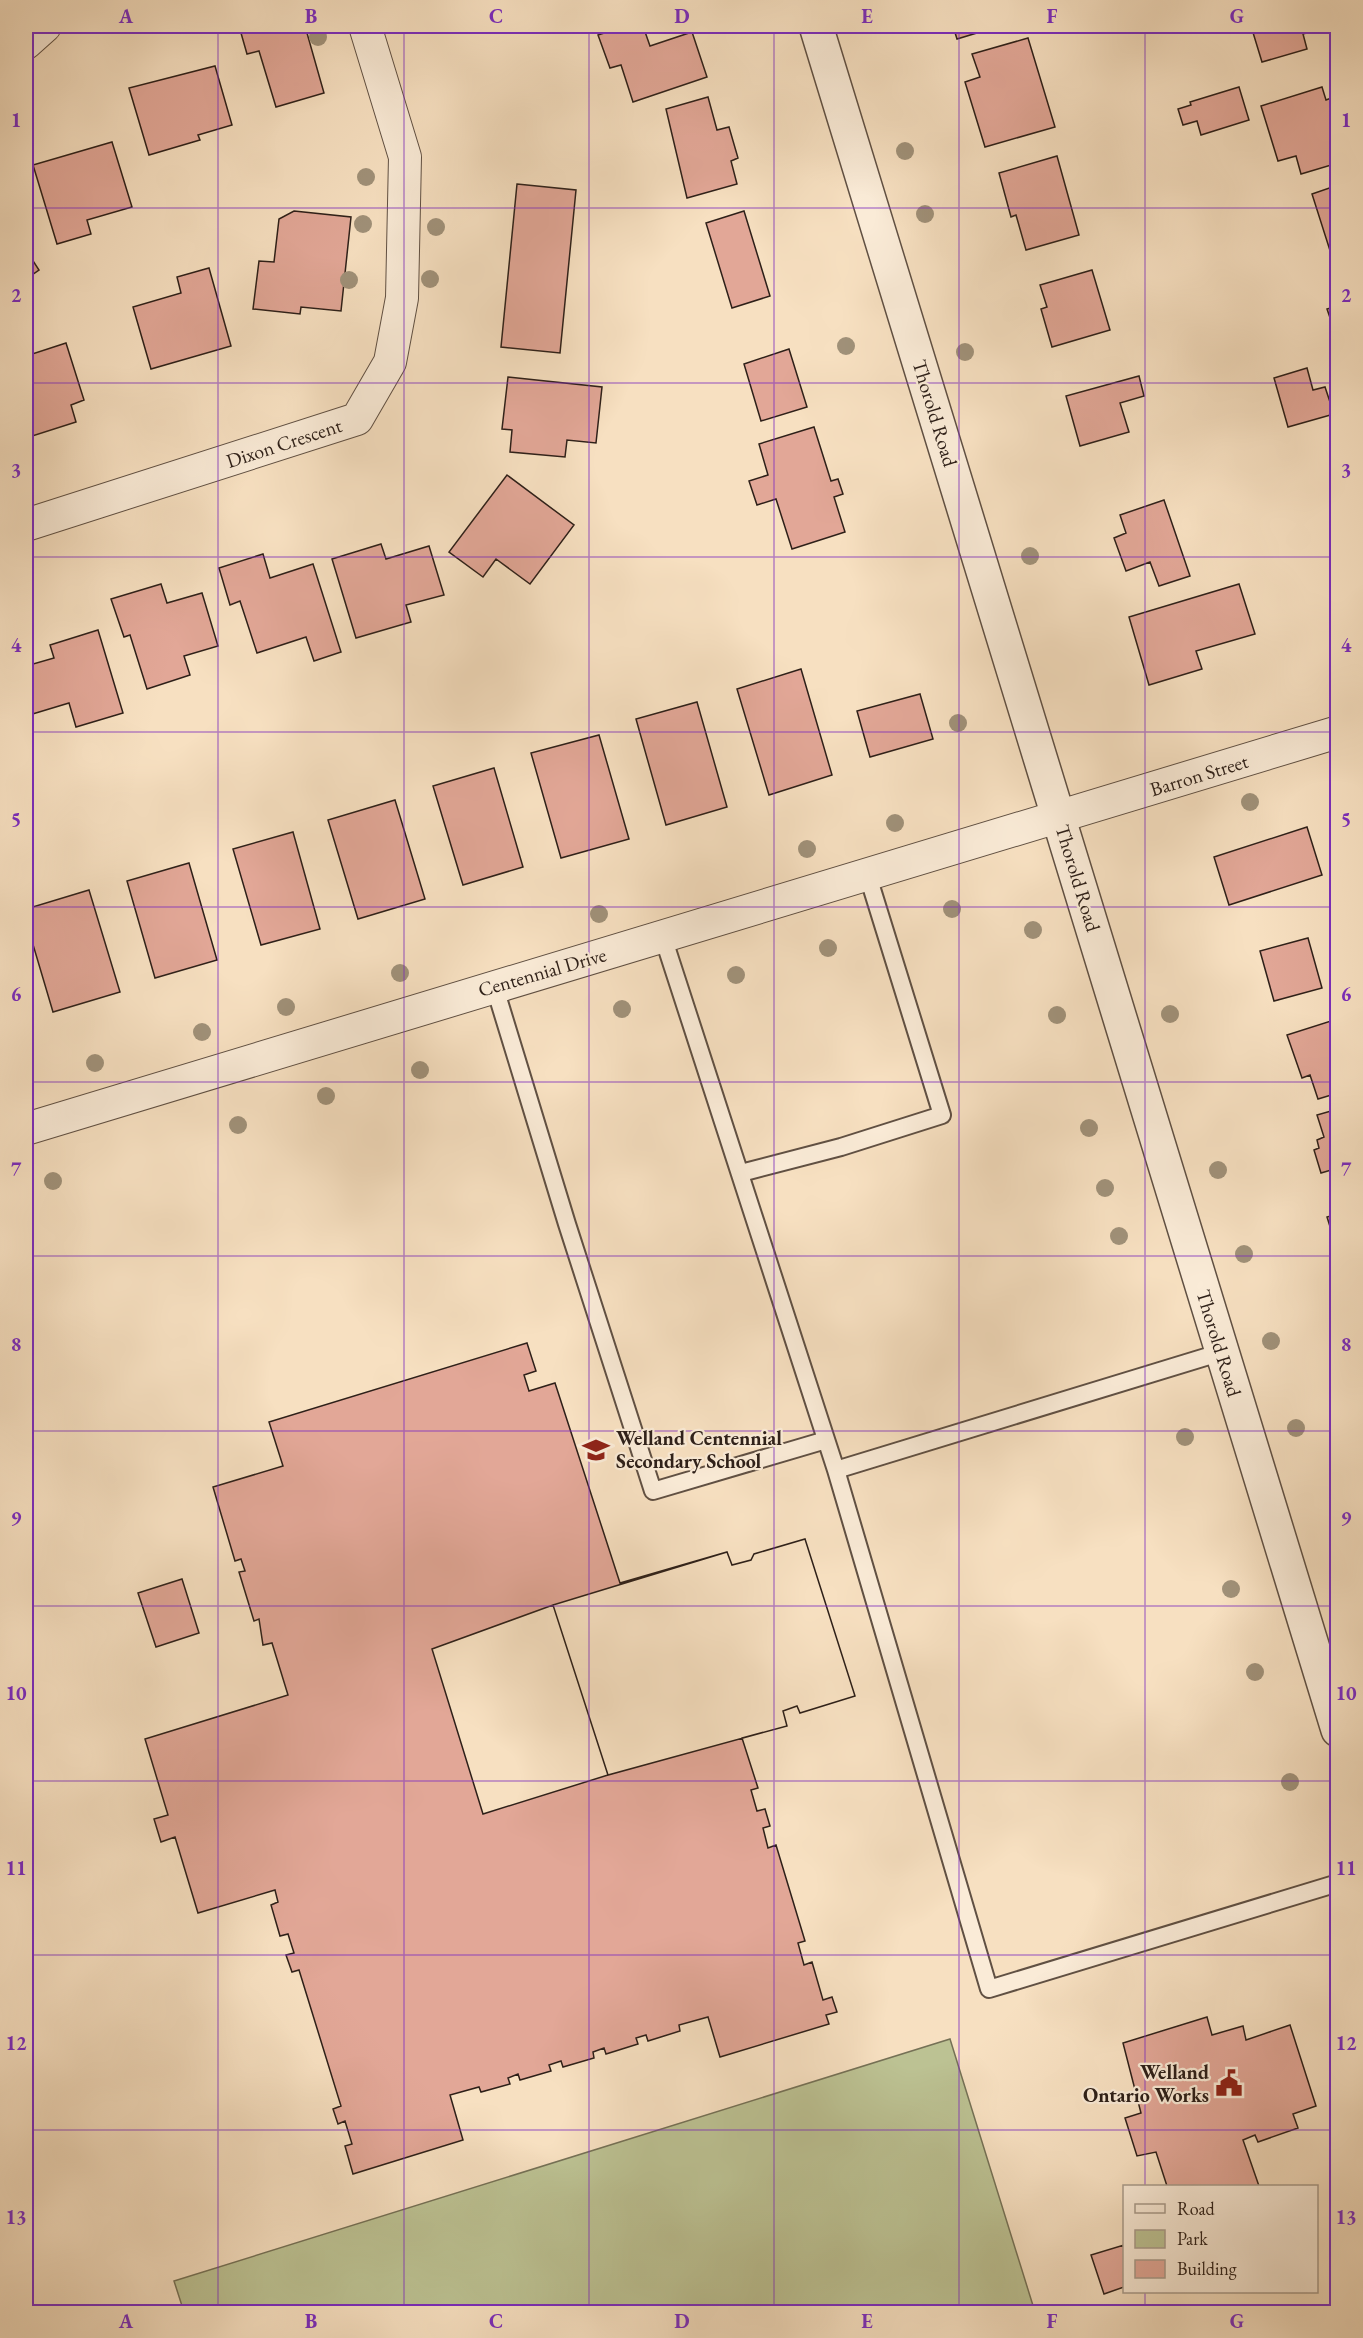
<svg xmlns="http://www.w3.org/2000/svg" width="1363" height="2338" font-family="'EB Garamond',serif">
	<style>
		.green { fill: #bcc293; stroke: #757156; stroke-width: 1.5 }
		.building { fill: #e2a797; stroke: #2e2019; stroke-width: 1.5; fill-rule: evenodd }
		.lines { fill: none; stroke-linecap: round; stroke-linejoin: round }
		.service-casing { stroke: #605043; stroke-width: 20 }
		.minor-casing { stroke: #605043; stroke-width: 34 }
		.tertiary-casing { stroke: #605043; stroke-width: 36 }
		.service { stroke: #faebd7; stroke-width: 16 }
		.minor { stroke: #faebd7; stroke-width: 32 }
		.tertiary { stroke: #faebd7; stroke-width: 33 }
		.tree { fill: #a09179 }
		.grid { fill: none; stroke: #7b2cbf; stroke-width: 1.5; stroke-opacity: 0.55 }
		.labels { text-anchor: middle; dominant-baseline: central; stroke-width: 4.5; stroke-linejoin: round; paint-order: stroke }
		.street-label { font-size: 20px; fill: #2e2019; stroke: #faebd7 }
		.poi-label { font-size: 20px; font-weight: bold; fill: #2e2019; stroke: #faebd7; text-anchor: start }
		.neatline { fill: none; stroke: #7b2cbf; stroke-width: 2 }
		.grid-label { font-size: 20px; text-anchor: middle; font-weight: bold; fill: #7b2cbf }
	</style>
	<rect width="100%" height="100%" fill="#f7e0c1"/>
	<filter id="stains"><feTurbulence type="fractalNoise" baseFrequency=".00333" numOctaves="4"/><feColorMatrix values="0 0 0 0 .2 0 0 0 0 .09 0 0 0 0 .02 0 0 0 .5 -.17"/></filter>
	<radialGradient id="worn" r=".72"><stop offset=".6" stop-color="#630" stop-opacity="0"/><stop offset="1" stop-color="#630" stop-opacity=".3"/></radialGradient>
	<path class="green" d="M 950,2039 L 1035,2312 L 184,2312 L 174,2281 Z"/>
	<path class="building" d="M 239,26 L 305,26 L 324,93 L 276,107 L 259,51 L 247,54 Z
		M 626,26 L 643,26 L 650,46 L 692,32 L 707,77 L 633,102 L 621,65 L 610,68 L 598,35 Z
		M 953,26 L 1000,26 L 957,39 Z
		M 1251,26 L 1308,26 L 1310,32 L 1303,34 L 1307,49 L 1262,62 Z
		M 1028,38 L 1055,127 L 985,147 L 965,82 L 980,77 L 972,54 Z
		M 215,66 L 232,125 L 198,135 L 200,140 L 149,155 L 129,88 Z
		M 1239,87 L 1249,120 L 1201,135 L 1197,121 L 1183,125 L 1178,109 L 1191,105 L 1190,102 Z
		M 1322,87 L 1326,100 L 1334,97 L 1338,108 L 1338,163 L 1301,174 L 1296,156 L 1278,161 L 1261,106 Z
		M 708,97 L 717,130 L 729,127 L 738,158 L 731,161 L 737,184 L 687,198 L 666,109 Z
		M 112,142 L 132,207 L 87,220 L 91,234 L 57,244 L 33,165 Z
		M 1057,156 L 1079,235 L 1026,250 L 1016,215 L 1011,217 L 999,173 Z
		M 517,184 L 576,190 L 560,353 L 501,347 Z
		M 1338,185 L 1338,258 L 1333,260 L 1312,194 Z
		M 294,211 L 351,217 L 341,311 L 301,307 L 300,314 L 253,309 L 259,261 L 274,262 L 279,219 Z
		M 744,211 L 770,296 L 732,308 L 706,223 Z
		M 26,250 L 39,270 L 26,279 Z
		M 209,268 L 231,346 L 151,369 L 133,307 L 181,293 L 177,277 Z
		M 1092,270 L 1110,330 L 1052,347 L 1041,309 L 1047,307 L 1040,285 Z
		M 1338,306 L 1338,341 L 1327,309 Z
		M 66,343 L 84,400 L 71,405 L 76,422 L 26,438 L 26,356 Z
		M 789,349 L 807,407 L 761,421 L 744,364 Z
		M 1307,368 L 1313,390 L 1325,387 L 1334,414 L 1288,427 L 1274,378 Z
		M 1139,376 L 1144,396 L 1120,403 L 1129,432 L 1080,446 L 1066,396 Z
		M 508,377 L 602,387 L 596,443 L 567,440 L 565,457 L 510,452 L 512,430 L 502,429 Z
		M 814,427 L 831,481 L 838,479 L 843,494 L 834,497 L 845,532 L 792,549 L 776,499 L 757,505 L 749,481 L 768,475 L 759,444 Z
		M 507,475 L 574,525 L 530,584 L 496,559 L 483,577 L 449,552 Z
		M 1164,500 L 1190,576 L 1159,586 L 1150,562 L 1126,571 L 1114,538 L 1126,533 L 1120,515 Z
		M 381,544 L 386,559 L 429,546 L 444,595 L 406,605 L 411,622 L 356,638 L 332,559 Z
		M 263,554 L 270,578 L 313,564 L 341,652 L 314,661 L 306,637 L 257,653 L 240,601 L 230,605 L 219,568 Z
		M 161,584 L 167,603 L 202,593 L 218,646 L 184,656 L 190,675 L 147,689 L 130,635 L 124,637 L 111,599 Z
		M 1239,584 L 1255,634 L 1196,651 L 1202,669 L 1149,685 L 1129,617 Z
		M 98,630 L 123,713 L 76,727 L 69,703 L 26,716 L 26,666 L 54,658 L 50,645 Z
		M 801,669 L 832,775 L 769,795 L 737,689 Z
		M 920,694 L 933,739 L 870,757 L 857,711 Z
		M 697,702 L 727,807 L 666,825 L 636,719 Z
		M 599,735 L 629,839 L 561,858 L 531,753 Z
		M 494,768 L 523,867 L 463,885 L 433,786 Z
		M 395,800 L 425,899 L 358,919 L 328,820 Z
		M 1307,827 L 1322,875 L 1229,905 L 1214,857 Z
		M 293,832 L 320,929 L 261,945 L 233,849 Z
		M 189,863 L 217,960 L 155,978 L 127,881 Z
		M 89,890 L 120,992 L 53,1012 L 26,921 L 26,909 Z
		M 1308,938 L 1322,988 L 1274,1001 L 1260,951 Z
		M 1334,1020 L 1338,1023 L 1338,1093 L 1318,1099 L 1310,1075 L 1302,1078 L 1287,1035 Z
		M 1338,1109 L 1338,1168 L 1321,1173 L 1314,1150 L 1319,1148 L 1317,1140 L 1324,1137 L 1317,1115 Z
		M 1338,1214 L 1338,1252 L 1327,1217 Z
		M 527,1343 L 536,1371 L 524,1375 L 529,1391 L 555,1383 L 620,1583 L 727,1552 L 732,1565 L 751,1560 L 754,1554 L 805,1539 L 855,1696 L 800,1713 L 797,1706 L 783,1711 L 787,1726 L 742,1738 L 758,1788 L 751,1790 L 757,1811 L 765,1809 L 770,1826 L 763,1828 L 768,1848 L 776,1845 L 805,1941 L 798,1943 L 804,1965 L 812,1962 L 823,2000 L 832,1997 L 837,2012 L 826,2015 L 829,2024 L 720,2057 L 708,2017 L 679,2025 L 680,2031 L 648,2041 L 646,2035 L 636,2038 L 638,2044 L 606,2054 L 604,2048 L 593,2052 L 594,2058 L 563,2067 L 561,2061 L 549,2065 L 551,2071 L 520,2080 L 518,2074 L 508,2078 L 510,2084 L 481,2092 L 479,2087 L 450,2095 L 463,2140 L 353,2174 L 345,2146 L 352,2144 L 345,2121 L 338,2124 L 333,2109 L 341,2106 L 299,1970 L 292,1972 L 286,1955 L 294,1953 L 288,1934 L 280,1936 L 271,1905 L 278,1902 L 275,1890 L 198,1913 L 175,1837 L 161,1842 L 154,1819 L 168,1815 L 145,1739 L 288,1695 L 272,1643 L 263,1645 L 259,1619 L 254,1621 L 239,1572 L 245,1571 L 241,1559 L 235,1561 L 213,1487 L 283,1466 L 269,1422 ZM 553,1605 L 608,1775 L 483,1814 L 432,1649 Z
		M 805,1539 L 855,1696 L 800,1713 L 797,1706 L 783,1711 L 787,1726 L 608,1775 L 553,1605 L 727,1552 L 732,1565 L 751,1560 L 754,1554 Z
		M 182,1579 L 199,1633 L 156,1647 L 138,1593 Z
		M 1207,2017 L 1212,2035 L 1243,2026 L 1246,2040 L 1290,2025 L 1316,2106 L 1293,2114 L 1298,2128 L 1258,2142 L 1255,2135 L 1243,2140 L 1259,2186 L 1167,2186 L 1156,2152 L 1137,2156 L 1125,2118 L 1141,2113 L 1123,2043 Z
		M 1124,2245 L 1124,2287 L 1104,2294 L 1091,2255 Z"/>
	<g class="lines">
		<defs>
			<path id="service" d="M 663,937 L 836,1470 L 989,1989 L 1338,1883
				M 494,985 L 567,1224 L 653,1491 L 826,1440
				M 741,1173 L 841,1147 L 942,1115 L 867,873
				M 836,1470 L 1222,1352"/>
			<path id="minor" d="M 26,43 L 45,26
				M 26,525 L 357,419 L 390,362 L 402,298 L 405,157 L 365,26
				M 26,1129 L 1338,732"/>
			<path id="tertiary" d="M 816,26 L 1338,1730"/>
		</defs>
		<use href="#service" class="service-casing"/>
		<use href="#minor" class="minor-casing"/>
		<use href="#tertiary" class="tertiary-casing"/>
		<use href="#service" class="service"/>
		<use href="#minor" class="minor"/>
		<use href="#tertiary" class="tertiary"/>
	</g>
	<g class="tree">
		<circle cx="318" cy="37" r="9"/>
		<circle cx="905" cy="151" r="9"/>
		<circle cx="366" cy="177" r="9"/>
		<circle cx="925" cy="214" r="9"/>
		<circle cx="363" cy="224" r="9"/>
		<circle cx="436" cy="227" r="9"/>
		<circle cx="430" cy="279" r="9"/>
		<circle cx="349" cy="280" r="9"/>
		<circle cx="846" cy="346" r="9"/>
		<circle cx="965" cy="352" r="9"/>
		<circle cx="1030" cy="556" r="9"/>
		<circle cx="958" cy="723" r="9"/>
		<circle cx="1250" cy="802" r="9"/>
		<circle cx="895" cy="823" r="9"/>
		<circle cx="807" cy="849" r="9"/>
		<circle cx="952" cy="909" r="9"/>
		<circle cx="599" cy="914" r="9"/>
		<circle cx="1033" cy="930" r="9"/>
		<circle cx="828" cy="948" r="9"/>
		<circle cx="400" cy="973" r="9"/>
		<circle cx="736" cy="975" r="9"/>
		<circle cx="286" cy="1007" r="9"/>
		<circle cx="622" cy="1009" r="9"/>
		<circle cx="1170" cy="1014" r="9"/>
		<circle cx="1057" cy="1015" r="9"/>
		<circle cx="202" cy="1032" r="9"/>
		<circle cx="95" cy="1063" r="9"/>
		<circle cx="420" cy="1070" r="9"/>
		<circle cx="326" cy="1096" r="9"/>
		<circle cx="238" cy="1125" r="9"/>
		<circle cx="1089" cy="1128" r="9"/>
		<circle cx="1218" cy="1170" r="9"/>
		<circle cx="53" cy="1181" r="9"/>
		<circle cx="1105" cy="1188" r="9"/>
		<circle cx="1119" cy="1236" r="9"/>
		<circle cx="1244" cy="1254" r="9"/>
		<circle cx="1271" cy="1341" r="9"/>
		<circle cx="1296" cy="1428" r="9"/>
		<circle cx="1185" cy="1437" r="9"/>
		<circle cx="1231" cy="1589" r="9"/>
		<circle cx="1255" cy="1672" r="9"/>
		<circle cx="1290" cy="1782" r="9"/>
	</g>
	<path class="grid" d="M 218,26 L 218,2312M 404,26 L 404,2312M 589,26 L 589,2312M 774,26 L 774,2312M 959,26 L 959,2312M 1145,26 L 1145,2186M 26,208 L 1338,208M 26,383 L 1338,383M 26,557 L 1338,557M 26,732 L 1338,732M 26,907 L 1338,907M 26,1082 L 1338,1082M 26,1256 L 1338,1256M 26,1431 L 1338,1431M 26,1606 L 1338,1606M 26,1781 L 1338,1781M 26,1955 L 1338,1955M 26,2130 L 1338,2130M 1145,2292 L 1145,2312"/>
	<defs>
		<symbol id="school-bare" viewBox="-9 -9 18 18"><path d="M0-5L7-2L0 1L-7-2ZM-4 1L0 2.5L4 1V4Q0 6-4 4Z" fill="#8f2418" stroke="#faebd7" stroke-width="2.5" paint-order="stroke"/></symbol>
		<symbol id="civic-bare" viewBox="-9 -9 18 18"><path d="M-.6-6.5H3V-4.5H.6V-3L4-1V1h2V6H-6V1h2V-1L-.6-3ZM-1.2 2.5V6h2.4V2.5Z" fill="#8f2418" stroke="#faebd7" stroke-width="2.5" paint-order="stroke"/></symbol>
	</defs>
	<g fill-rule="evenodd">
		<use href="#school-bare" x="577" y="1431" width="38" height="38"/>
		<use href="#civic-bare" x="1210" y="2064" width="38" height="38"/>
	</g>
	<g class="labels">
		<g class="street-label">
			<text transform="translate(935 413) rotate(73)">Thorold Road</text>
			<text transform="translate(284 443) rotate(-18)">Dixon Crescent</text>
			<text transform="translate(1199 775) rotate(-17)">Barron Street</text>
			<text transform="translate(1078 878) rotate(73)">Thorold Road</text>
			<text transform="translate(542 972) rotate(-16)">Centennial Drive</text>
			<text transform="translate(1219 1343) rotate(73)">Thorold Road</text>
		</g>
		<g class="poi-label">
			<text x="616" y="1438">Welland Centennial<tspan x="616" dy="23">Secondary School</tspan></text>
			<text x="1209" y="2072" text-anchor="end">Welland<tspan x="1209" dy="23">Ontario Works</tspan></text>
		</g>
	</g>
	<rect width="1363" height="2338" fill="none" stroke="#f7e0c1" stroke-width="66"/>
	<rect x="1123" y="2185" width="195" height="108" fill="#faebd7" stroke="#a89a8b" stroke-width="1.5"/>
	<rect x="1135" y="2204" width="30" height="9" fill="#faebd7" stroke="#a89a8b" stroke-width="1.5"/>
	<text x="1177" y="2215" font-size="18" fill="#2e2019">Road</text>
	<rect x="1135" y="2230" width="30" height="18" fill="#bcc293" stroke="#a89a8b" stroke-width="1.5"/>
	<text x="1177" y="2245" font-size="18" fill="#2e2019">Park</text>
	<rect x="1135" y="2260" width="30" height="18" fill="#e2a797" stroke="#a89a8b" stroke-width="1.5"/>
	<text x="1177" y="2275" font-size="18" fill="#2e2019">Building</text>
	<rect x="33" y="33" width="1297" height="2272" class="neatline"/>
	<g class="grid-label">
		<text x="126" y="23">A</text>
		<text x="311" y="23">B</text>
		<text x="496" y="23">C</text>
		<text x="682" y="23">D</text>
		<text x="867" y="23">E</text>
		<text x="1052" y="23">F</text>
		<text x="1237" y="23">G</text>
		<text x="16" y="127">1</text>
		<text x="1346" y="127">1</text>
		<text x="16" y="302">2</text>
		<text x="1346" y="302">2</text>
		<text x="16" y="477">3</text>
		<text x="1346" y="477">3</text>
		<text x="16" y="652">4</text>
		<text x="1346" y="652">4</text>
		<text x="16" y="826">5</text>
		<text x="1346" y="826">5</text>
		<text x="16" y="1001">6</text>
		<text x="1346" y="1001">6</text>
		<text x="16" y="1176">7</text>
		<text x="1346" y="1176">7</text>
		<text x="16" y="1351">8</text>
		<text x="1346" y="1351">8</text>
		<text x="16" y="1525">9</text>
		<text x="1346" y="1525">9</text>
		<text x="16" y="1700">10</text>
		<text x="1346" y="1700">10</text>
		<text x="16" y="1875">11</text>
		<text x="1346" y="1875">11</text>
		<text x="16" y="2050">12</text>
		<text x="1346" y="2050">12</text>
		<text x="16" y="2224">13</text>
		<text x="1346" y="2224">13</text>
		<text x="126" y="2328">A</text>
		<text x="311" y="2328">B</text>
		<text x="496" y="2328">C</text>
		<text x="682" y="2328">D</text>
		<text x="867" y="2328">E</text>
		<text x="1052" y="2328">F</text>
		<text x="1237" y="2328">G</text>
	</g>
	<rect width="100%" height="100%" filter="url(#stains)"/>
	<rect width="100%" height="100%" fill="url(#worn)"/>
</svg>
